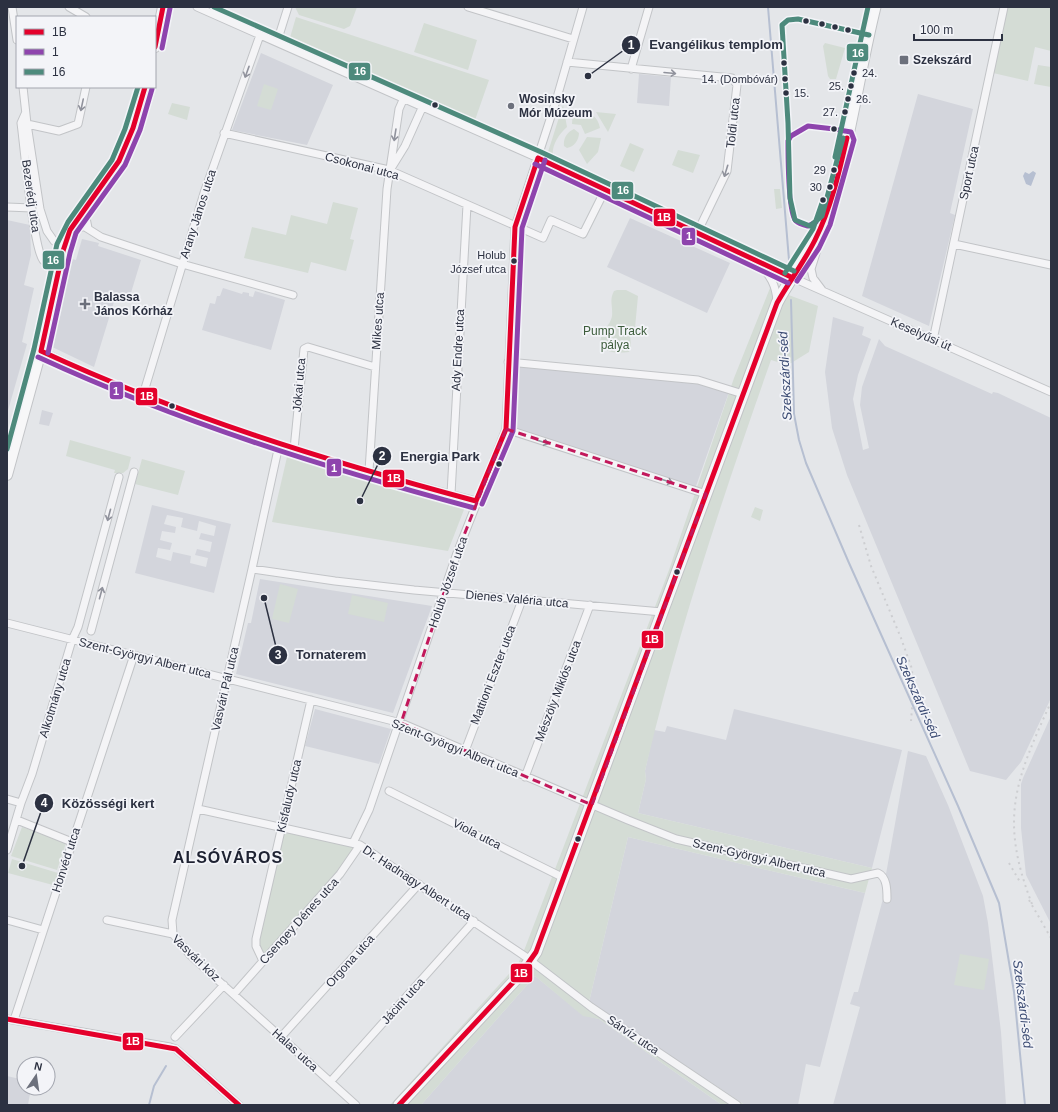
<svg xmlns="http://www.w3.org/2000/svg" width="1058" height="1112" font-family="Arial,sans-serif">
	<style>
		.built { fill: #d3d5dc; fill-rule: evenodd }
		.green { fill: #d4dcd5 }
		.water { fill: #b6bfd1 }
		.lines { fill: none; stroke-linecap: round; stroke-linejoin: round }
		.stream { stroke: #b6bfd1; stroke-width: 2 }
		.street-casing { stroke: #c2c4c7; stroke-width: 9 }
		.secondary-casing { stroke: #c2c4c7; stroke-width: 12 }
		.primary-casing { stroke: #c1c3c6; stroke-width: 13 }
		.street { stroke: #f4f4f6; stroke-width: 7 }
		.secondary { stroke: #f7f7f8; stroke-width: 10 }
		.primary { stroke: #f7f7f8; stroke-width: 11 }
		.rail { stroke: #cdced1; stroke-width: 2; stroke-dasharray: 2 4; stroke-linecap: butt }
		.bus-1-casing { stroke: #f3f4f8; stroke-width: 8 }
		.bus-2-casing { stroke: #f3f4f8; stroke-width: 8 }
		.bus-3-casing { stroke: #f3f4f8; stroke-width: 8 }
		.bus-1 { stroke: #e4002b; stroke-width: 5 }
		.bus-2 { stroke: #8e44ad; stroke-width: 5 }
		.bus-3 { stroke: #4d8a7c; stroke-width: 5 }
		.oneway { stroke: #90929c }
		.marked { fill: none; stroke: #c2185b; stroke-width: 3; stroke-dasharray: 8 5; stroke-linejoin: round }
		.bus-dot { fill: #2c3141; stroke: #f3f4f8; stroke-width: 1.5 }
		.poi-dot { fill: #6c707c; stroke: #f3f4f8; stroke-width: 1.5 }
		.labels { text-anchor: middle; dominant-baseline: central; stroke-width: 3.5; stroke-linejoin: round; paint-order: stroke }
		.bus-label { font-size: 11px; fill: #2c3141; stroke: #f3f4f8; text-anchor: end }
		.poi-label { font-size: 12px; font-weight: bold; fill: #2c3141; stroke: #f3f4f8; text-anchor: start }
		.street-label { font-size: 12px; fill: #2c3141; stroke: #f3f4f8 }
		.park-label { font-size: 12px; fill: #3c5c3b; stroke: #f3f4f8 }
		.water-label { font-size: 13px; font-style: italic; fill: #3a4a72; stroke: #f3f4f8 }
		.district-label { font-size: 16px; font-weight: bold; letter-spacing: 1px; fill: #1e2232; stroke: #f3f4f8 }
		.leader { fill: none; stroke: #2c3141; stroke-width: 1.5 }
		.callout-dot { fill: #2c3141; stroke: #f3f4f8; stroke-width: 1.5 }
		.mark-label { font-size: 12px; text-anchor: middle; font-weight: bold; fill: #fff }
		.callout-label { font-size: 13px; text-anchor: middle; font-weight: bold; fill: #2c3141; stroke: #f3f4f8; stroke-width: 3.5; stroke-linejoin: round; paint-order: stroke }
		.line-badge { stroke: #f3f4f8; stroke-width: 1.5 }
		.badge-label { font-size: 11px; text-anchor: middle; font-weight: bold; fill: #fff }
	</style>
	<rect width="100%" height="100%" fill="#e4e6e9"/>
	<path class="built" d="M 261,53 L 333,85 L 307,145 L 232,130 Z
		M 639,74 L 671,77 L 669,106 L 637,103 Z
		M 918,94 L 973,109 L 950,213 L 955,215 L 929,326 L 862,296 Z
		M 630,218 L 730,263 L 707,313 L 607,267 Z
		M 7,220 L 30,225 L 31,255 L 24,285 L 34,288 L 22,342 L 27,344 L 7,414 Z
		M 82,239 L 99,243 L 98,246 L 141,260 L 130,296 L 116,295 L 94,367 L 48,345 L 68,258 L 76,260 Z
		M 223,288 L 242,294 L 243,292 L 249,293 L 249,296 L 253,297 L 255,291 L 285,300 L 271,350 L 202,330 L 210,303 L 215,304 L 217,296 L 220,296 Z
		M 833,317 L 864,327 L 862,335 L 871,339 L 858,375 L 853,399 L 863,450 L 869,448 L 860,405 L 862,387 L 879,339 L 885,346 L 992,394 L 993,392 L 998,393 L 1051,418 L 1051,698 L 1021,762 L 1006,780 L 970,771 L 847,475 L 832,428 L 825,372 Z
		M 513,365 L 700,383 L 729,392 L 695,489 L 511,428 Z
		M 42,410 L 53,413 L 49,426 L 39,424 Z
		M 152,505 L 231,524 L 214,593 L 135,573 ZM 167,515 L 183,518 L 181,527 L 197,531 L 199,521 L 216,526 L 214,536 L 201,533 L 199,539 L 212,542 L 210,552 L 197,549 L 195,555 L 208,558 L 206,567 L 190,563 L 191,556 L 173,552 L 171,561 L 156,557 L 158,548 L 170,550 L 172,543 L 160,540 L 162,531 L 175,533 L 176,527 L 164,524 Z
		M 260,579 L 432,606 L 393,713 L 236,674 L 248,623 L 251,623 Z
		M 315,709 L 391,729 L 379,764 L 305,746 Z
		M 734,709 L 902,750 L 872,868 L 638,813 L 646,779 L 645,771 L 654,730 L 665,732 L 667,726 L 726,740 Z
		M 1051,716 L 1051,924 L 1026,875 L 1021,828 L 1021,784 L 1023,778 Z
		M 908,751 L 926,756 L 948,805 L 983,896 L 988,923 L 1001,1032 L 1006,1105 L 833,1105 L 860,1007 L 850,1004 L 854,992 L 858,992 L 888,880 L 886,874 Z
		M 628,837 L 865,893 L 820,1067 L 806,1064 L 798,1105 L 745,1105 L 589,1002 Z
		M 535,976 L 583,1015 L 599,1019 L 722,1105 L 421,1105 Z
		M 7,1076 L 24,1080 L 24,1088 L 31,1088 L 28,1105 L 7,1105 Z"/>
	<path class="green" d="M 295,7 L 357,7 L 350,26 L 344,29 L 299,15 Z
		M 1008,7 L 1051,7 L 1051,51 L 1035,47 L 1028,81 L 993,73 Z
		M 296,17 L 489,80 L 474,123 L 289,41 Z
		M 424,23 L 477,40 L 468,70 L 414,52 Z
		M 825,43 L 845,48 L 836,79 L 830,79 L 828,76 L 823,46 Z
		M 1038,65 L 1051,67 L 1051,87 L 1034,84 Z
		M 264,84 L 278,89 L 271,110 L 257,106 Z
		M 172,103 L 190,107 L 187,120 L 168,114 Z
		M 563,105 L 567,127 C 558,135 551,146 553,158 L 591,176 L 590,178 L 549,159 L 547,155 Z
		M 577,109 C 588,110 598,116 600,128 L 585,134 L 581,125 L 572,124 L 573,111 Z
		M 596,112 L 616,114 L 608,132 Z
		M 574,129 L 579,133 C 579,140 574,147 567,148 L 564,146 C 563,139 567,132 574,129 Z
		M 587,137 L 601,138 L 598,152 L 587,164 L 579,150 Z
		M 630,143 L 644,149 L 634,172 L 620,166 Z
		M 678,150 L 700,155 L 693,173 L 672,165 Z
		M 774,189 L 780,189 L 782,208 L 776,209 Z
		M 333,202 L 358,208 L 350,239 L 354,240 L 346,271 L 311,262 L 308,273 L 244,258 L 252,227 L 286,235 L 291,215 L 327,224 Z
		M 770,288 L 818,306 L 809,352 L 788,365 L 771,360 C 723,496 678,631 645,771 L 646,779 L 638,813 L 872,868 L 865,893 L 628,837 L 589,1002 L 745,1105 L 722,1105 L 599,1019 L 583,1016 L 535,976 L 421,1105 L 390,1105 L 518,964 L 525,948 L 669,570 L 734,378 Z
		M 617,290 L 626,290 L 638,296 L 635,328 L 630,334 L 631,347 L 629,352 C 618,353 607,354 600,344 C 601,329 610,327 612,316 C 613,306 609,300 614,291 Z
		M 70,440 L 131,457 L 128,469 L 123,473 L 114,473 L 115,470 L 66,456 Z
		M 287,457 L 465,507 L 448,551 L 272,522 Z
		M 142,459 L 185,471 L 178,495 L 135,484 Z
		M 755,507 L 763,510 L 760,521 L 751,517 Z
		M 280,584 L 298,589 L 289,623 L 272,619 Z
		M 352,595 L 388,603 L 384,622 L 348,614 Z
		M 22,827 L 66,843 L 57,870 L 11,856 Z
		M 288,833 L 354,847 L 353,849 L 345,863 L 264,958 L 258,944 L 283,835 Z
		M 12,859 L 58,873 L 53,885 L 8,873 Z
		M 960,954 L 989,959 L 984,990 L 954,985 Z"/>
	<path class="water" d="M 1033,171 L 1036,173 L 1031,186 L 1026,184 L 1023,176 L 1025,172 L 1029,174 Z"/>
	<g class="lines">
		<path class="stream" d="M 768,7 L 789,260
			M 791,300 L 794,414 L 799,440 L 806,463 L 849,563 L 958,806 L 999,903 L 1014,992 L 1025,1105
			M 149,1105 L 154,1086 L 166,1066"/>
		<defs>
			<path id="street" d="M 12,7 L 17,40
				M 69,7 L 86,17
				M 197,7 L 538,158 L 791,277 L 1051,392
				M 468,7 L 573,39
				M 277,42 L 288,7
				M 567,62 L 732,78 L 737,85 L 727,171 L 697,233
				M 631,69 L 649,7
				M 23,87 L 27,124 L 40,209 L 47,231 L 54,241 L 64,246
				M 25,114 L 21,123 C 24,145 33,247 43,260 C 48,265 53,266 60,265
				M 27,124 L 59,131 L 78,124 L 86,87
				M 224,133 L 389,170 L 543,238 L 551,220 L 583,234 L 605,190
				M 392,167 L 405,146 L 422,108
				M 7,207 L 32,208
				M 86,209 L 86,218 L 88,228
				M 71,230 L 76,227 L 85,227 L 101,237 L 182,264 L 293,295
				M 822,234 L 811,269 L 813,278 L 822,290
				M 954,244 L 1051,265
				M 759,264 C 770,275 776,285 777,301
				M 933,340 L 1004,7
				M 41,351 C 177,417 331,463 476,501
				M 508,362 L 698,380 L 743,394
				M 143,395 L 204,193 L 260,35
				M 506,429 L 706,494
				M 294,449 L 304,349 L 308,347 L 375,367
				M 369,471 L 387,189 L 399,109 L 403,100
				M 451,494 L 467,205
				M 252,569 L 335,581 L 414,590 L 662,612
				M 7,623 L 401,723 L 628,820 L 676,839 L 851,879 L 878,873 C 887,877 887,890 887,899
				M 91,631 L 134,472
				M 465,751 L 522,600
				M 525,777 L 590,605
				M 389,791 L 564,878
				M 7,799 L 21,803 L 7,850
				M 21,803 L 32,774 L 72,640 L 78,627 L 119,477
				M 198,809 L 360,845 L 526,957 L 591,1007 L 737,1105
				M 17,820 L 72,842
				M 353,843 L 369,810 L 457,553 L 506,429 L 515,227 L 556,101 L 583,7
				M 7,920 L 43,930
				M 107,920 L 173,934 L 190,955 L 356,1105
				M 173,934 L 172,920 L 252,569 L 279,445
				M 263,961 L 256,946 L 256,939 L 311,700
				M 234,994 L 340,874 L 360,845
				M 7,1019 L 170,1047 L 176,1049 L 239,1105
				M 14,1020 L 134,655
				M 175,1037 L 224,985
				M 281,1037 L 419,884
				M 331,1081 L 474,921"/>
			<path id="secondary" d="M 155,47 L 163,7
				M 7,475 L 41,351 L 64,246 C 75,218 97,198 113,173 C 129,147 136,116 145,87"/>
			<path id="primary" d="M 399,1105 L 519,976 L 536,952 L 777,303 C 791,276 812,252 823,223 C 849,154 857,79 875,7"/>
		</defs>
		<use href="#street" class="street-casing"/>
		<use href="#secondary" class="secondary-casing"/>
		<use href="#primary" class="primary-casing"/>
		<use href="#street" class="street"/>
		<use href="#secondary" class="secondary"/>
		<use href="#primary" class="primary"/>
		<path class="rail" d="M 859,525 L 871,566 L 901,638 L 912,669 L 913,696 L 911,721
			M 1009,863 L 1020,882
			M 1029,900 L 1051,938
			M 1032,904 C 999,819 1015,781 1051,702"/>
		<defs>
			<path id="bus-1" d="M 155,47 L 163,7
				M 538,158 L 791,277
				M 41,351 C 181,416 327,461 476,501
				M 41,351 L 63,251 L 70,230 L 119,161 L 133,128 L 145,87
				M 476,501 L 506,429 L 515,227 L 538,158
				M 7,1019 L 176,1049 L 239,1105
				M 399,1105 L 519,976 L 536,952 L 777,303 C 789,282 804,262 815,240 C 831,208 839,173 847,138"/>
			<path id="bus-2" d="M 162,48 L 170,8
				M 535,164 L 788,283
				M 816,222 L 808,226 C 804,225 799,224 796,221 C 788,214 788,154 788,141 L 791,136 L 808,126 L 834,129
				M 797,281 L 819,248 L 830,225 L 854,140 L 851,132 L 839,130
				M 48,353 L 70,253 L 76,233 L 125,165 L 140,130 L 152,89
				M 38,357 C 179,422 325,468 474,508
				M 482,504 L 513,431 L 522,228 L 545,160"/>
			<path id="bus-3" d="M 214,7 L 541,152 L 794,271
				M 843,138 L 822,216 L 810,226 L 795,220 L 790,198 L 788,123 L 782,25 L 788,20 L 798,19 L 869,35
				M 835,157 L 868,7
				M 785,273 L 813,229 L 823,200
				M 7,449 L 34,349 L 57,244 L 68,222 L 112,160 L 125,129 L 138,87"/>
		</defs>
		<use href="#bus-1" class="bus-1-casing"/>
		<use href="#bus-2" class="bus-2-casing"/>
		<use href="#bus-3" class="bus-3-casing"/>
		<use href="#bus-1" class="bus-1"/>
		<use href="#bus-2" class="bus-2"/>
		<use href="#bus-3" class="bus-3"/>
	</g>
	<defs><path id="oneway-shaft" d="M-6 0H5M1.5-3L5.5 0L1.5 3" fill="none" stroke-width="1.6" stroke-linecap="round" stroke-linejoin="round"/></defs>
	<g class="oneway">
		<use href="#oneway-shaft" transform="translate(247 72) rotate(110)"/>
		<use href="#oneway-shaft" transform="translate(670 73) rotate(5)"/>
		<use href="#oneway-shaft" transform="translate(82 105) rotate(102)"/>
		<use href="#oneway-shaft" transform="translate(395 135) rotate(99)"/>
		<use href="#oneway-shaft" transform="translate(726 171) rotate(107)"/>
		<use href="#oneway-shaft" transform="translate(543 442) rotate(18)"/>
		<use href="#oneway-shaft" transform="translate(667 481) rotate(18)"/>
		<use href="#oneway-shaft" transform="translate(109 515) rotate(105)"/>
		<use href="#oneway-shaft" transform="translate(101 593) rotate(-75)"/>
	</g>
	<path class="marked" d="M 506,429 L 706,494 L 592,805 L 401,723 L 457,553 Z"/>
	<g class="bus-dot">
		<circle cx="806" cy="21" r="3.5"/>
		<circle cx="822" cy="24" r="3.5"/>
		<circle cx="835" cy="27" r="3.5"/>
		<circle cx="848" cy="30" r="3.5"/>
		<circle cx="784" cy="63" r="3.5"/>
		<circle cx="854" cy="73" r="3.5"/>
		<circle cx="785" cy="79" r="3.5"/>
		<circle cx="851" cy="86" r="3.5"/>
		<circle cx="786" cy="93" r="3.5"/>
		<circle cx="848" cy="99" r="3.5"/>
		<circle cx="435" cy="105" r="3.5"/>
		<circle cx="845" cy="112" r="3.5"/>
		<circle cx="834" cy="129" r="3.5"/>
		<circle cx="834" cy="170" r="3.5"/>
		<circle cx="830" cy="187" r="3.5"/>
		<circle cx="823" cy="200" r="3.5"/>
		<circle cx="514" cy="261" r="3.5"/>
		<circle cx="172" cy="406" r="3.5"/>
		<circle cx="499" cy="464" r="3.5"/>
		<circle cx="677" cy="572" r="3.5"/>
		<circle cx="578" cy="839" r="3.5"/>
	</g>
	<g class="poi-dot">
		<rect x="899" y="55" width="10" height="10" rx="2"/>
		<circle cx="511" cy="106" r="4"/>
		<path d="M83 298h4v4h4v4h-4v4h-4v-4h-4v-4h4z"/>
	</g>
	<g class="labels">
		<g class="bus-label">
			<text x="862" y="73" text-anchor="start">24.</text>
			<text x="778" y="79">14. (Dombóvár)</text>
			<text x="844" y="86">25.</text>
			<text x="794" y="93" text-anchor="start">15.</text>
			<text x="856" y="99" text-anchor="start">26.</text>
			<text x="838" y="112">27.</text>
			<text x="826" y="170">29</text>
			<text x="822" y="187">30</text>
			<text x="506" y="255">Holub<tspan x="506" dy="14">József utca</tspan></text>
		</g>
		<g class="poi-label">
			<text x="913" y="60">Szekszárd</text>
			<text x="519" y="99">Wosinsky<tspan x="519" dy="14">Mór Múzeum</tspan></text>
			<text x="94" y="297">Balassa<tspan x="94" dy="14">János Kórház</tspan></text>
		</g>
		<g class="street-label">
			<text transform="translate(733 123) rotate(-84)">Toldi utca</text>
			<text transform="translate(362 166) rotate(15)">Csokonai utca</text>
			<text transform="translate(969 173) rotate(-78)">Sport utca</text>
			<text transform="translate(31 196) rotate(82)">Bezerédj utca</text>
			<text transform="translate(198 214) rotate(-72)">Arany János utca</text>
			<text transform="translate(378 321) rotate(-86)">Mikes utca</text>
			<text transform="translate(921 334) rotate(24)">Keselyűsi út</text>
			<text transform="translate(458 350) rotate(-87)">Ady Endre utca</text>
			<text transform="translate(299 385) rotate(-85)">Jókai utca</text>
			<text transform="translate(448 582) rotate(-71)">Holub József utca</text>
			<text transform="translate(517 599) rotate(5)">Dienes Valéria utca</text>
			<text transform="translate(145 658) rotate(14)">Szent-Györgyi Albert utca</text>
			<text transform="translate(493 675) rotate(-69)">Mattioni Eszter utca</text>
			<text transform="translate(225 689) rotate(-77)">Vasvári Pál utca</text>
			<text transform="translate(558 691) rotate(-69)">Mészöly Miklós utca</text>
			<text transform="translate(55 698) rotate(-73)">Alkotmány utca</text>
			<text transform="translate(455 748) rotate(22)">Szent-Györgyi Albert utca</text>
			<text transform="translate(289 796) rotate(-77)">Kisfaludy utca</text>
			<text transform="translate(477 834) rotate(27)">Viola utca</text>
			<text transform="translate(759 858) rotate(13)">Szent-Györgyi Albert utca</text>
			<text transform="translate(66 860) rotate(-72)">Honvéd utca</text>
			<text transform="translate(417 883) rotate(33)">Dr. Hadnagy Albert utca</text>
			<text transform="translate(299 921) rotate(-48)">Csengey Dénes utca</text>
			<text transform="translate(196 958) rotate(44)">Vasvári köz</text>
			<text transform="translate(350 961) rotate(-48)">Orgona utca</text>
			<text transform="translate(403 1001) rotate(-48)">Jácint utca</text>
			<text transform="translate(633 1035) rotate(34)">Sárvíz utca</text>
			<text transform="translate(295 1050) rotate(42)">Halas utca</text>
		</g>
		<g class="park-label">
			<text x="615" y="331">Pump Track<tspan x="615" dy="14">pálya</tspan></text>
		</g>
		<g class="water-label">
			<text transform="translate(785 376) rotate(-93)">Szekszárdi-séd</text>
			<text transform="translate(918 697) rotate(66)">Szekszárdi-séd</text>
			<text transform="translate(1023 1004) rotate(83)">Szekszárdi-séd</text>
		</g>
		<g class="district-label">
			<text x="228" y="857">ALSÓVÁROS</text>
		</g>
	</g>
	<path class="leader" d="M588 76L631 45M360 501L382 456M264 598L278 655M22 866L44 803"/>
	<g class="callout-dot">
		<circle cx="588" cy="76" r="4"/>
		<circle cx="360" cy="501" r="4"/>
		<circle cx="264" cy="598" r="4"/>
		<circle cx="22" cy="866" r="4"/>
		<circle cx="631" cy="45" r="10"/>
		<circle cx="382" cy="456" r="10"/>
		<circle cx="278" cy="655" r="10"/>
		<circle cx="44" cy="803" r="10"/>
	</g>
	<g class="mark-label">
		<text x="631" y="49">1</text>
		<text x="382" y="460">2</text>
		<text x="278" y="659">3</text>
		<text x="44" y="807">4</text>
	</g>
	<g class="callout-label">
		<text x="716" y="49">Evangélikus templom</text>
		<text x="440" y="461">Energia Park</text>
		<text x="331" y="659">Tornaterem</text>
		<text x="108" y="808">Közösségi kert</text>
	</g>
	<g class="line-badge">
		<rect x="846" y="43" width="23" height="19" rx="4" fill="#4d8a7c"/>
		<rect x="348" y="62" width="23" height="19" rx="4" fill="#4d8a7c"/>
		<rect x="611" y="181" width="23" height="19" rx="4" fill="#4d8a7c"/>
		<rect x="653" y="208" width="23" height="19" rx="4" fill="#e4002b"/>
		<rect x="681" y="227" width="15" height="19" rx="4" fill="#8e44ad"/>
		<rect x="42" y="250" width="23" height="20" rx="4" fill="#4d8a7c"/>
		<rect x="109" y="381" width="15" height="19" rx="4" fill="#8e44ad"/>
		<rect x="135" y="387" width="23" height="19" rx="4" fill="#e4002b"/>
		<rect x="326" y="458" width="16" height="19" rx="4" fill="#8e44ad"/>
		<rect x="382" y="469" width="23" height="19" rx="4" fill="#e4002b"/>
		<rect x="641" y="630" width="23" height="19" rx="4" fill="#e4002b"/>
		<rect x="510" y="963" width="23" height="20" rx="4" fill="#e4002b"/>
		<rect x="122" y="1032" width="22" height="19" rx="4" fill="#e4002b"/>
	</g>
	<g class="badge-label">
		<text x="858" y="57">16</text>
		<text x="360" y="75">16</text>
		<text x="623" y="194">16</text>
		<text x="664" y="221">1B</text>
		<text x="689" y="240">1</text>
		<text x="53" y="264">16</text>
		<text x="116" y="395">1</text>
		<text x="147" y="400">1B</text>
		<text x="334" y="472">1</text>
		<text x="394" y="482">1B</text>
		<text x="652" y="643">1B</text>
		<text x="521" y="977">1B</text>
		<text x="133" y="1045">1B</text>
	</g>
	<rect width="1058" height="1112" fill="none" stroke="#2c3141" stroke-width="16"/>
	<rect x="16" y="16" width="140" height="72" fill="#f3f4f8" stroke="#a3a6af"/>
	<rect x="24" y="29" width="20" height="6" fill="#e4002b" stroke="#a3a6af"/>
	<text x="52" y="36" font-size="12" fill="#2c3141">1B</text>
	<rect x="24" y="49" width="20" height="6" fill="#8e44ad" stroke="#a3a6af"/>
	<text x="52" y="56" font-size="12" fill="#2c3141">1</text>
	<rect x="24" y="69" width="20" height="6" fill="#4d8a7c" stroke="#a3a6af"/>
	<text x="52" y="76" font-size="12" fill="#2c3141">16</text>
	<g transform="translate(36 1076) rotate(13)"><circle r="19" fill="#f3f4f8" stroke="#a3a6af"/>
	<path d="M0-3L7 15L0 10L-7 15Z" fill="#6c707c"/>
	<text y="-6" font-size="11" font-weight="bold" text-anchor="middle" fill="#2c3141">N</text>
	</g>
	<path d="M914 34v6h88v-6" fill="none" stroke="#2c3141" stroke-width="2"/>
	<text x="920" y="34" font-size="12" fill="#2c3141" stroke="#f3f4f8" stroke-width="3" paint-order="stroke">100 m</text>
</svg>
